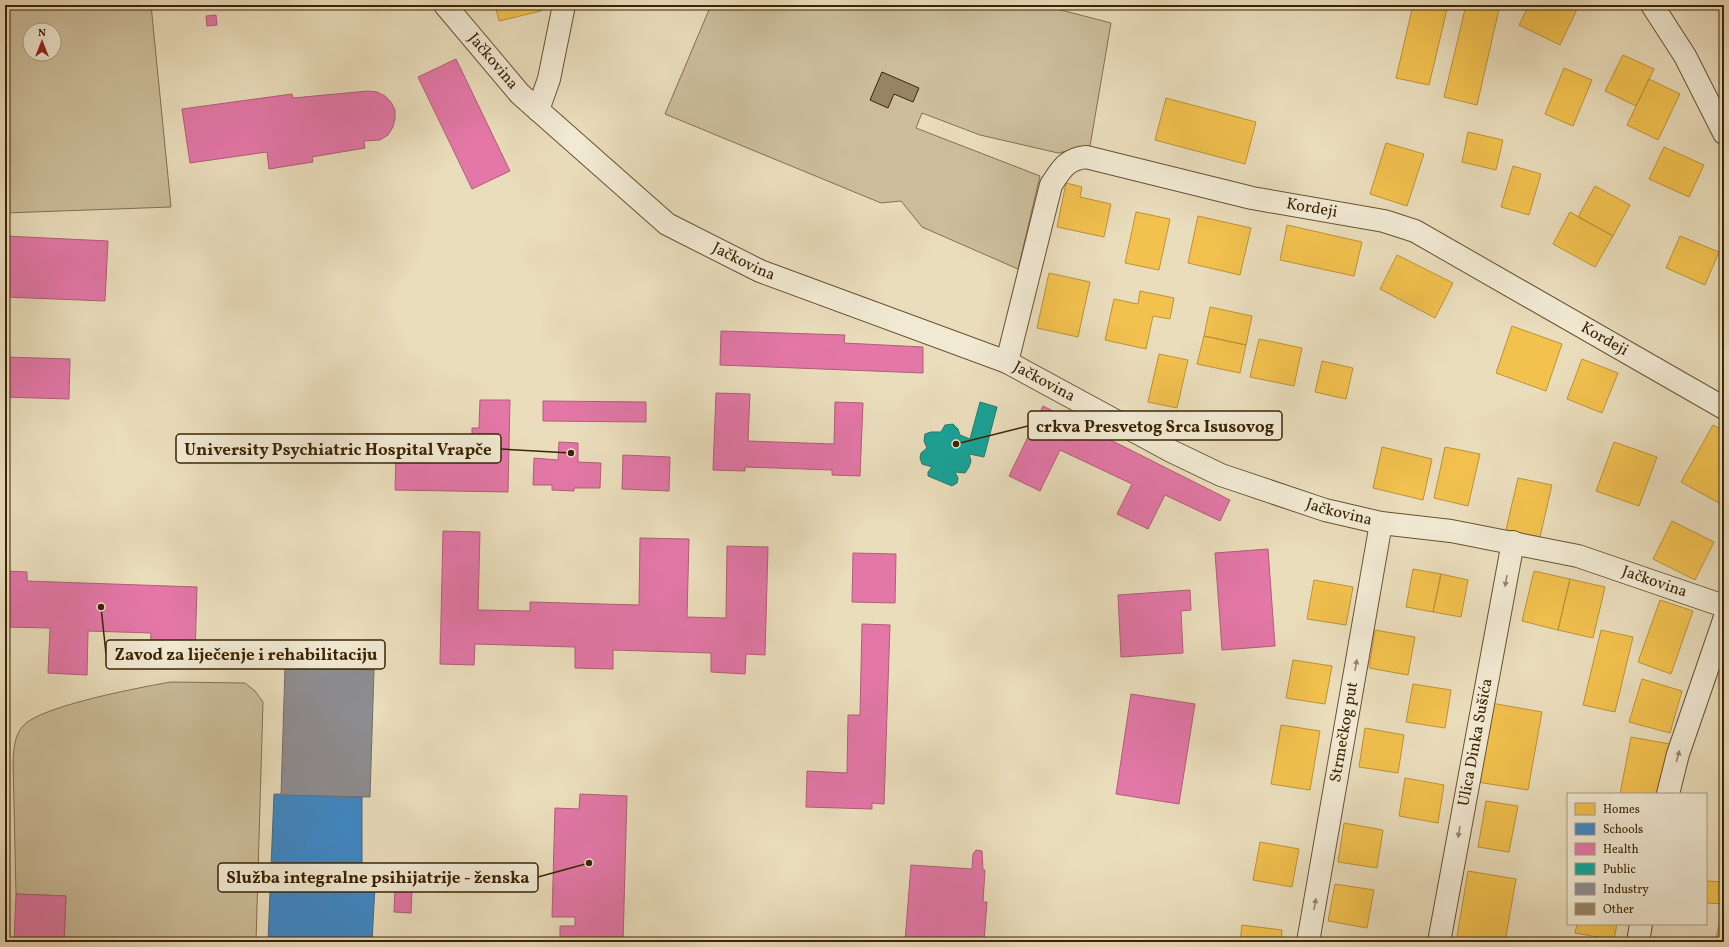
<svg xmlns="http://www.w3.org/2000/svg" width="1729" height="947" font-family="Vollkorn,serif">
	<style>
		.green { fill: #ccbe9c; stroke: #84714f; fill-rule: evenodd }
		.homes { fill: #f2c14e; stroke: #bb9237 }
		.schools { fill: #3f88c5; stroke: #3e6a8a }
		.health { fill: #e377a8; stroke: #b15e76 }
		.public { fill: #17a398; stroke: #227d6b }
		.industry { fill: #8d8d92; stroke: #746e67 }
		.building { fill: #968463; stroke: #3b2402 }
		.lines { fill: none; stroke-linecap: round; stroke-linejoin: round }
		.minor-casing { stroke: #675230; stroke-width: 24 }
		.minor { stroke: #f1e9d3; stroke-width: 22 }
		.oneway { fill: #96866a }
		.labels { text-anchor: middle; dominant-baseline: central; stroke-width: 4; stroke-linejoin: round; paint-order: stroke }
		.street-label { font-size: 16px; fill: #3b2402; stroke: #f1e9d3 }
		.leader { fill: none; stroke: #3b2402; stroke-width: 1.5 }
		.callout-dot { fill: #3b2402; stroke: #f1e9d3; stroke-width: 1.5 }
		.callout { fill: #f1e9d3; stroke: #3b2402; stroke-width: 1.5 }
		.callout-label { font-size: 17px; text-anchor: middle; font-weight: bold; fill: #3b2402 }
	</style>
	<rect width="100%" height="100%" fill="#eaddbc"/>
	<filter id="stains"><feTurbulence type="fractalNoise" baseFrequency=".005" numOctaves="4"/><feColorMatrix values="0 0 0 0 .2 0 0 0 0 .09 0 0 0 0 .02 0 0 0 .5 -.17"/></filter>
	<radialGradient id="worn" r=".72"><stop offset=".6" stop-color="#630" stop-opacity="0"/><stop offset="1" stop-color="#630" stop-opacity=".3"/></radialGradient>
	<path class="green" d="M 5,5 L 151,5 L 171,207 L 5,213 ZM 30,30 L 54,30 L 54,54 L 30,54 Z
		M 711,5 L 1042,5 L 1111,23 L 1090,146 L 1058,153 L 980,135 L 922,113 L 916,128 L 1040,176 L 1018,269 L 922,227 L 901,201 L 881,203 L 665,114 Z
		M 171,682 L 245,683 L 255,691 L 263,702 L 256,942 L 81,942 L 64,941 L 66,896 L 16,894 L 13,761 C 14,749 14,736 23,726 C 40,706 142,687 171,682 Z"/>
	<path class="homes" d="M 495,5 L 540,5 L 541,11 L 499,21 Z
		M 1413,5 L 1448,5 L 1429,85 L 1396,78 Z
		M 1466,5 L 1500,5 L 1477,105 L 1444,97 Z
		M 1529,5 L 1579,5 L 1560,45 L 1519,25 Z
		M 1623,55 L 1654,69 L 1636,106 L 1605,91 Z
		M 1564,68 L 1592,80 L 1573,126 L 1545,114 Z
		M 1649,79 L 1680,94 L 1658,140 L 1627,125 Z
		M 1166,98 L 1256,122 L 1245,164 L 1155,140 Z
		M 1468,132 L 1503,140 L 1496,170 L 1462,162 Z
		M 1386,143 L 1424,154 L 1407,206 L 1370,194 Z
		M 1664,147 L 1704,165 L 1689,197 L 1649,179 Z
		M 1513,166 L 1541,174 L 1529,215 L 1501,207 Z
		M 1066,183 L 1082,187 L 1080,197 L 1111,204 L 1104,237 L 1057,227 Z
		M 1595,186 L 1630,205 L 1613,236 L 1578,217 Z
		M 1136,212 L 1170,219 L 1159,270 L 1125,263 Z
		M 1570,212 L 1613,236 L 1595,267 L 1553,244 Z
		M 1198,216 L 1251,228 L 1240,275 L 1188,263 Z
		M 1287,225 L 1362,242 L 1354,276 L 1280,260 Z
		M 1680,236 L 1719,252 L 1705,285 L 1666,268 Z
		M 1397,255 L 1453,283 L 1435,318 L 1380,289 Z
		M 1049,273 L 1090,282 L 1078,337 L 1037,328 Z
		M 1140,291 L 1174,298 L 1170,319 L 1153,316 L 1146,349 L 1105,340 L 1114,299 L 1138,304 Z
		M 1210,307 L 1252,316 L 1246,345 L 1204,336 Z
		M 1512,326 L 1562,344 L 1546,391 L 1496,373 Z
		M 1204,336 L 1246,345 L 1240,373 L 1197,364 Z
		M 1259,339 L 1302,348 L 1294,386 L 1250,377 Z
		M 1159,354 L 1188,360 L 1177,408 L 1148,402 Z
		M 1582,359 L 1618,373 L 1602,413 L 1567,399 Z
		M 1322,361 L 1353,368 L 1346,399 L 1315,392 Z
		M 1713,425 L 1724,431 L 1724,506 L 1681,482 Z
		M 1614,442 L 1657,457 L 1639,506 L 1596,491 Z
		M 1382,447 L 1432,459 L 1423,500 L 1373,488 Z
		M 1445,447 L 1480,454 L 1468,506 L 1434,498 Z
		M 1518,478 L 1552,485 L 1540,537 L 1506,530 Z
		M 1672,521 L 1714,542 L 1695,580 L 1653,559 Z
		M 1413,569 L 1441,574 L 1433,612 L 1406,607 Z
		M 1534,571 L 1570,579 L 1558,630 L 1522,621 Z
		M 1441,574 L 1468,580 L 1461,617 L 1433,612 Z
		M 1570,579 L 1605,587 L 1593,638 L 1558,630 Z
		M 1314,580 L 1353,587 L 1346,625 L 1307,619 Z
		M 1660,600 L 1693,611 L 1671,674 L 1638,662 Z
		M 1375,630 L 1415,637 L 1408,675 L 1369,668 Z
		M 1601,630 L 1633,637 L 1615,712 L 1583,705 Z
		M 1293,660 L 1332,666 L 1325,704 L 1286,698 Z
		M 1642,679 L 1682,691 L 1670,733 L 1629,722 Z
		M 1413,684 L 1451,690 L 1445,728 L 1406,722 Z
		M 1491,703 L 1542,712 L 1528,790 L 1477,782 Z
		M 1281,725 L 1320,731 L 1310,790 L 1271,784 Z
		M 1365,728 L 1404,735 L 1398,773 L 1359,767 Z
		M 1631,737 L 1670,744 L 1660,794 L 1620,794 Z
		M 1405,778 L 1444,785 L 1438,823 L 1399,816 Z
		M 1486,801 L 1518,806 L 1509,852 L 1478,847 Z
		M 1344,823 L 1383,830 L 1377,868 L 1338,862 Z
		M 1260,842 L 1299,849 L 1292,887 L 1253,880 Z
		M 1468,871 L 1516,879 L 1505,942 L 1456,942 Z
		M 1706,881 L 1724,882 L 1724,904 L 1706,903 Z
		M 1335,884 L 1374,890 L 1367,928 L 1328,921 Z
		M 1722,913 L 1724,913 L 1724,942 L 1715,942 Z
		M 1577,924 L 1617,924 L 1614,940 L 1575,933 Z
		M 1242,925 L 1282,930 L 1281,942 L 1240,942 Z
		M 1354,939 L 1369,942 L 1353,942 Z"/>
	<path class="schools" d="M 274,794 L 362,797 L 362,865 L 376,866 L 372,942 L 268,942 Z"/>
	<path class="health" d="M 216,15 L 217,25 L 207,26 L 206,16 Z
		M 456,59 L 510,171 L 472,189 L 418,77 Z
		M 368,91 L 377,92 L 385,96 L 391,102 L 395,110 L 395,119 L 393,127 L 388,135 L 380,140 L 364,141 L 365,148 L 312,157 L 313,162 L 269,169 L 267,152 L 190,163 L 182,109 L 292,94 L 293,98 Z
		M 5,236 L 108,241 L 105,301 L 5,297 Z
		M 721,331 L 845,335 L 844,343 L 923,347 L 923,373 L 720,365 Z
		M 5,357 L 70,359 L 69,399 L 5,397 Z
		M 716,393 L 750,394 L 748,441 L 834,444 L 835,402 L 863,403 L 860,476 L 832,475 L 832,470 L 745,467 L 745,471 L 713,470 Z
		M 480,400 L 510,400 L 508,492 L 395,490 L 396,457 L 429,457 L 429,446 L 472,447 L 472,428 L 479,428 Z
		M 543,401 L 646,402 L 646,422 L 543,421 Z
		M 1043,406 L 1230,500 L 1220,521 L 1165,495 L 1148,529 L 1117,514 L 1132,484 L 1060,450 L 1040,491 L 1009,476 Z
		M 559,442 L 578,443 L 578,462 L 601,463 L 600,488 L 574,488 L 574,491 L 552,490 L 552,485 L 533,485 L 534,458 L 558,460 Z
		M 623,455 L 670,457 L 669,491 L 622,489 Z
		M 443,531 L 480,532 L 478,610 L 530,611 L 530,602 L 639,605 L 640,538 L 689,539 L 687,617 L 726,618 L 727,546 L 768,547 L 765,655 L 746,654 L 745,674 L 711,672 L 711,653 L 613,650 L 613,669 L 575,668 L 575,647 L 475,644 L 474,665 L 440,664 Z
		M 1268,549 L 1275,646 L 1222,650 L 1215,553 Z
		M 853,553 L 896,554 L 895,603 L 852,602 Z
		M 5,571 L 27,572 L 27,581 L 197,587 L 195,656 L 150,655 L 151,633 L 88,631 L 87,675 L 48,673 L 50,628 L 5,627 Z
		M 1190,590 L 1191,610 L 1181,611 L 1183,653 L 1121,657 L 1118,595 Z
		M 862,624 L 890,625 L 884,804 L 872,803 L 872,809 L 806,807 L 807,771 L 847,773 L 848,715 L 860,715 Z
		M 1131,694 L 1195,704 L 1179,804 L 1116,794 Z
		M 580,794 L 627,796 L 623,942 L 574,942 L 574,940 L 560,939 L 560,926 L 575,926 L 575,917 L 552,917 L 555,808 L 579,809 Z
		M 976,850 L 982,851 L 983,870 L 985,870 L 983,902 L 987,902 L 984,942 L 905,942 L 911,865 L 972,869 L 973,854 Z
		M 396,865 L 413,866 L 411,913 L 394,912 Z
		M 16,894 L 66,896 L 64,941 L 81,942 L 14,942 Z"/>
	<path class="public" d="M 980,402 L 997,407 L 984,457 L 969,454 L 971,461 L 969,467 L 965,473 L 955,472 L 958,478 L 957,483 L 952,486 L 928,476 L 928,472 L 932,467 L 922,464 L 920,458 L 921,453 L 927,448 L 924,441 L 925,434 L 931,432 L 941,432 L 945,425 L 953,424 L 958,429 L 960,435 L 970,439 Z"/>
	<path class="industry" d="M 285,667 L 374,670 L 370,797 L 281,795 Z"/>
	<path class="building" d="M 882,72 L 919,88 L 913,102 L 894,94 L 888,108 L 870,100 Z"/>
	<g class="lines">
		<defs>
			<g id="minor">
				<path id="s1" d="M 445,5 L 520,94 L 667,224 L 760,271 L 1007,362 L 1171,451 L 1221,475 L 1325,510 L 1381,523 L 1451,531 L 1578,556 L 1724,606"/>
				<path d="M 1652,5 L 1685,56 L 1724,133"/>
				<path d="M 538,110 L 549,79 L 564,5"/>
				<path id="s2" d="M 1007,362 L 1051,185 C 1061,170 1066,159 1086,157 L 1252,198 L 1384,221 L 1415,231 L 1724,408"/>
				<path d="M 1668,794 L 1678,754 L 1724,620"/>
				<path id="s3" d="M 1308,942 L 1381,523"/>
				<path id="s4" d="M 1439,942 L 1513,542"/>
				<path d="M 1638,942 L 1641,924"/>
			</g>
		</defs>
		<use href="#minor" class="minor-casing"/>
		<use href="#minor" class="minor"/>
	</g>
	<defs><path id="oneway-solid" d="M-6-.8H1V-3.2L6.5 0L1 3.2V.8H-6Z"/></defs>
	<g class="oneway">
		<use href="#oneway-solid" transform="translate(1506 581) rotate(100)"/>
		<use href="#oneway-solid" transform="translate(1356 665) rotate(-80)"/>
		<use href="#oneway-solid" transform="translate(1678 756) rotate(-74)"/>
		<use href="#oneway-solid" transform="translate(1459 832) rotate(100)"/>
		<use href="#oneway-solid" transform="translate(1315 904) rotate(-80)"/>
	</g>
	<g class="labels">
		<g class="street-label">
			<text stroke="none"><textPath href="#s1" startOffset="74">Jačkovina</textPath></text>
			<text stroke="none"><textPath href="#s2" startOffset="461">Kordeji</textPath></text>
			<text stroke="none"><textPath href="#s1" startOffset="398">Jačkovina</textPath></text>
			<text stroke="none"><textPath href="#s2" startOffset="785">Kordeji</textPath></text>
			<text stroke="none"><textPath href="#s1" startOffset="722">Jačkovina</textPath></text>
			<text stroke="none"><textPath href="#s1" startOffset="1046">Jačkovina</textPath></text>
			<text stroke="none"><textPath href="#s1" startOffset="1370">Jačkovina</textPath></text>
			<text stroke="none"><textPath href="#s3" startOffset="213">Strmečkog put</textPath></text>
			<text stroke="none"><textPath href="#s4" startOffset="203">Ulica Dinka Sušića</textPath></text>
		</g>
	</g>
	<path class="leader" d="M956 444L1028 426M571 453L501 449M101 607L106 654M589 863L538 877"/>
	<g class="callout-dot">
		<circle cx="956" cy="444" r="4"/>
		<circle cx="571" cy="453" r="4"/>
		<circle cx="101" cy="607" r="4"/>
		<circle cx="589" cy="863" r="4"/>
	</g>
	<g class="callout">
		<rect x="1028" y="411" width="254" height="29" rx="4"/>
		<rect x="176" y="434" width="325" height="29" rx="4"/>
		<rect x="106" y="640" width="279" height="29" rx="4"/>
		<rect x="218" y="863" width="320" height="29" rx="4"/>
	</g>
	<g class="callout-label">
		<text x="1155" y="432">crkva Presvetog Srca Isusovog</text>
		<text x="338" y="455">University Psychiatric Hospital Vrapče</text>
		<text x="246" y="660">Zavod za liječenje i rehabilitaciju</text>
		<text x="378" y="883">Služba integralne psihijatrije - ženska</text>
	</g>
	<rect width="1729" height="947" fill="none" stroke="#eaddbc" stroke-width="20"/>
	<rect x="6" y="6" width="1717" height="935" fill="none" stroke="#3b2402" stroke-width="2"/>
	<rect x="10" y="10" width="1709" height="927" fill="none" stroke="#3b2402"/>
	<rect x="1567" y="793" width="140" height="132" fill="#f1e9d3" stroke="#a89a7f"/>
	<rect x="1575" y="803" width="20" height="12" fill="#f2c14e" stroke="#a89a7f"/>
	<text x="1603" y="813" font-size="12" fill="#3b2402">Homes</text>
	<rect x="1575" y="823" width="20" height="12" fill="#3f88c5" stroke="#a89a7f"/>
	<text x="1603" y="833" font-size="12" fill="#3b2402">Schools</text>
	<rect x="1575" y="843" width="20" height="12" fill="#e377a8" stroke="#a89a7f"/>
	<text x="1603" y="853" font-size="12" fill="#3b2402">Health</text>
	<rect x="1575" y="863" width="20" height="12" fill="#17a398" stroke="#a89a7f"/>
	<text x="1603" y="873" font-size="12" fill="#3b2402">Public</text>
	<rect x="1575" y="883" width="20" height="12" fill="#8d8d92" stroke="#a89a7f"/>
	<text x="1603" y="893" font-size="12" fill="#3b2402">Industry</text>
	<rect x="1575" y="903" width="20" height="12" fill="#968463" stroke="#a89a7f"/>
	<text x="1603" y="913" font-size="12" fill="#3b2402">Other</text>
	<g transform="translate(42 42)"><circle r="19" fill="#f1e9d3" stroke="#a89a7f"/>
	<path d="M0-3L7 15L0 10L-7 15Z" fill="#8f2418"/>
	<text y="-6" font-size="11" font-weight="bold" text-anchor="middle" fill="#3b2402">N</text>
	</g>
	<rect width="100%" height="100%" filter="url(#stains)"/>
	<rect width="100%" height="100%" fill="url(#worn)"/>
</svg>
